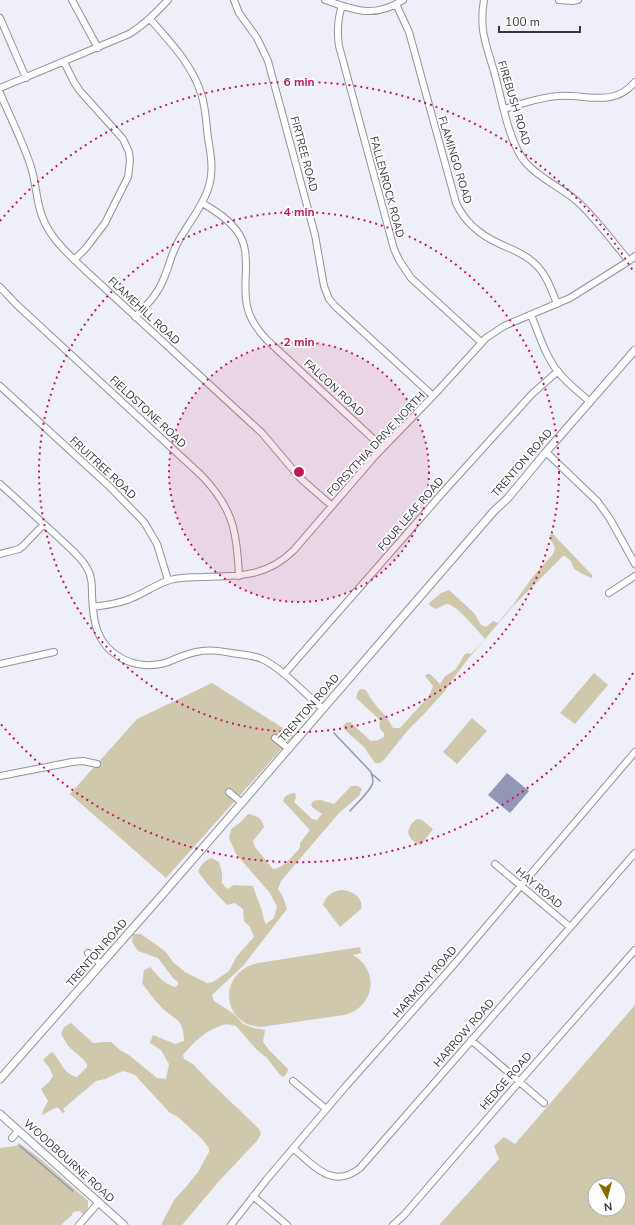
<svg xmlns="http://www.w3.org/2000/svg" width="635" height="1225" font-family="'Nunito Sans',sans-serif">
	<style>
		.green { fill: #d0c8ac; fill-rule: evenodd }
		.water { fill: #9396b5 }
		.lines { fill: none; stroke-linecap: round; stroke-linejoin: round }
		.stream { stroke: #9396b5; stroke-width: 1.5 }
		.minor-casing { stroke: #92939b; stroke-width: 8 }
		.major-casing { stroke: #92939b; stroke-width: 9 }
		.minor { stroke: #fff; stroke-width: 6 }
		.major { stroke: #fff; stroke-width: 7 }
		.ring { fill: none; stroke: #c2185b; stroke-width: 2; stroke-dasharray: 2 4 }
		.labels { text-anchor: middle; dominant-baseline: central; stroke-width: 3.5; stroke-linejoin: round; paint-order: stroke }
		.street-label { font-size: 11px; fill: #36363a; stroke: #fff }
		.centre { fill: #c2185b; stroke: #fff; stroke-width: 2 }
		.ring-label { font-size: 12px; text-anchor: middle; font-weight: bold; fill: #c2185b; stroke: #fff; stroke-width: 3.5; stroke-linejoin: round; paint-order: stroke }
	</style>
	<rect width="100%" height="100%" fill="#eeeff9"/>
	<path class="green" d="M 552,533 L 592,575 L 592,578 C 587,577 580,572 574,569 L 571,561 L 565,556 L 563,556 L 514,605 L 468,659 L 453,679 L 445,691 L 423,715 L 408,730 L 384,760 L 380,763 L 375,763 L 364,747 L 345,730 L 343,726 L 346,723 L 350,722 L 371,741 L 378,740 L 384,737 L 384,733 C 379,729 379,726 380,720 L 356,698 L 358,691 L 361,689 L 366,690 C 373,706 386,713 393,728 L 400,728 L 429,696 L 433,686 L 425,676 L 427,674 L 430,674 L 440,684 L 445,676 L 455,670 L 461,661 L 464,655 L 467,653 L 471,654 L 485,639 C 478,631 456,604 447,604 C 443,605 439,608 435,609 L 428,604 L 441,593 L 449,590 L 474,613 L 481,625 L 486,627 L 493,621 L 498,623 L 513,605 L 531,579 L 553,554 L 555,548 L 550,538 L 550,535 Z
		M 594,673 L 608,685 L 575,724 L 560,713 Z
		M 212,683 L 294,735 L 166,878 L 70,794 L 137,719 Z
		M 472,718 L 487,731 L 457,764 L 443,752 Z
		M 351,786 L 358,786 L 362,789 L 359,796 L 339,813 L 281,881 L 278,889 L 283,897 L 287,909 L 243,966 L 212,995 L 214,1001 L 234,1014 L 243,1024 L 254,1028 L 265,1030 L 263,1042 L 269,1050 L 288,1069 L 287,1073 L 284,1077 L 280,1075 L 267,1058 L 256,1049 L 236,1026 C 232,1025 227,1024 223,1025 C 206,1030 194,1042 183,1055 L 184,1059 L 193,1064 L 209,1081 L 259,1129 L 261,1134 L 257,1141 L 220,1180 L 182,1225 L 161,1225 L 174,1200 L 185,1188 L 198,1172 L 209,1152 L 209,1148 L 201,1138 L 179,1118 L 169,1112 L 135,1075 L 123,1071 L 105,1079 L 96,1081 L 63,1109 L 65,1111 L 63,1113 L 57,1107 L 42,1115 L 43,1110 L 48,1101 L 41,1089 L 49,1082 L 53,1076 L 49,1067 L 43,1060 L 48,1055 L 52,1052 C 61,1060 63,1074 77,1077 L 87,1067 L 87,1064 L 83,1059 L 68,1046 L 61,1034 L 64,1027 L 71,1023 L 93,1043 L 103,1042 L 111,1042 L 120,1050 L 129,1055 L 157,1078 L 166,1079 L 169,1064 L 161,1050 L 150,1043 L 153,1035 L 175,1044 L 184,1041 C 183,1018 176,1021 162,1008 C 154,1000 148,991 142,983 L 144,970 L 150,967 C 157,975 164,984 175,987 L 178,985 L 178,982 L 173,978 L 158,958 L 138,951 L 132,942 L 133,934 L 141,934 L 165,951 L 173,962 L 185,972 L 207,983 L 213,982 L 229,971 L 237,956 L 254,937 L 250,927 L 244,921 L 243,909 L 235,903 L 227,905 C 217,894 206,884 198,871 C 201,865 204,861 211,858 L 219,862 L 222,873 L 222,883 L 227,889 L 234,885 L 253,886 L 262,911 L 264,920 L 266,924 L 274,918 L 277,906 L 269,892 L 236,854 L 229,838 L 231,829 L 242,821 L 248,814 C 257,816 261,817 264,827 L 253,841 L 255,847 L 273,869 C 284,868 292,856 300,848 L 300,843 L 310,830 L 283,801 C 285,794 289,794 295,793 L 296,798 L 294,802 L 312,819 L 317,820 L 322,814 L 313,808 L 311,805 L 313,801 L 320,800 L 334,804 Z
		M 417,819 L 422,820 L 433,829 L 421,845 C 414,843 410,839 408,832 L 411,824 Z
		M 342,890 C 352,891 364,897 361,909 L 340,927 L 323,905 C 326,895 333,891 342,890 Z
		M 360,947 L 361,953 L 353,955 C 380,970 375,1008 344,1015 L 261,1027 C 221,1025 217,972 258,963 Z
		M 635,1005 L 635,1225 L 439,1225 L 499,1159 L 494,1146 L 504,1137 L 515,1144 ZM 595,1185 L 619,1185 L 619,1209 L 595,1209 Z
		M 19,1143 L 38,1157 L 88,1201 L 88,1208 L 83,1215 L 80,1211 L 73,1212 L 72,1215 L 62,1224 L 62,1225 L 0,1225 L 0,1148 L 16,1146 Z"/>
	<path class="water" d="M 507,773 L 529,791 L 510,813 L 488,795 Z"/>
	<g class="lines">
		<path class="stream" d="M 334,733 L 371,772 C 372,775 373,779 373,782 C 371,791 356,804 350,811
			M 372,774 L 380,781
			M 20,1146 L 73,1191"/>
		<defs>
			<path id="minor" d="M 72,0 L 98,48
				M 234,0 L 239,13 L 257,38 L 268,61 L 315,235 L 324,286 L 329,299 L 335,306 L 433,396
				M 325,0 C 355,10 373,19 403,0
				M 484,0 C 482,10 482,20 483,30 C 485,45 491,60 495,75 C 502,100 509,144 526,163 C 541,180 563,188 579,203 C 597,220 613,242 629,261
				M 559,0 L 572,1 L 578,0
				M 396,4 L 409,32 L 456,203 C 465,223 480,235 500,244 C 511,249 523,253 533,262 C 546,273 551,288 557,304
				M 342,6 C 337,20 337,32 339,46 L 394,249 L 399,260 L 411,278 L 481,342
				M 0,18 L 26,78
				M 64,62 L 74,82 L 80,91 L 123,139 L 129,152 L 130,161 L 128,177 L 105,223 L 86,248 L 74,260
				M 0,88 L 129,34 C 144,25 156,13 168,0
				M 0,93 C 10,117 23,142 31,167 C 35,180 36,193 39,206 C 45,234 65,251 85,270 L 262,433 L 300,478 L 332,506
				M 504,109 C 522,104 540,97 559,96 C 587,94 613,108 635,82
				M 202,203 C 216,211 230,220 239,234 C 246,245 246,257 246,270 C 244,301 245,317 267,340 L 383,448
				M 0,287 L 16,304 L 201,475 C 233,508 237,531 239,576
				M 531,315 C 539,334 545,355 558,372 C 567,383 579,392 590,402
				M 135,317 C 147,305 158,294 164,278 C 169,267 171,255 177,244 C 186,226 202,208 208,189 C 214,172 211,155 208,138 C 206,123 206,108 201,93 C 191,63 170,42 150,19
				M 0,386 L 110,487 L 144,522 L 157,544 L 168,580
				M 546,452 L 598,502 L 610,519 L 635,564
				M 0,484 C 19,501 37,518 56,535 C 66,545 80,555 87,568 C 92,576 92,586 92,595 C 93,622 96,645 123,659 C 136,666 154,667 168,662 C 177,658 186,654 196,652 C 208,649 220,651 232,653 C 242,655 253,655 262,659 C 283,669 305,694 323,709
				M 0,554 L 19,549 L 23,546 L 44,524
				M 609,593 L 635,576
				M 93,607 C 106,605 119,604 132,598 C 145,593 156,584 170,580 C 181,577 192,577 204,577 C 239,576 267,577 294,550 L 375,456 L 433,396 L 486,338 L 504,326 L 570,298 L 629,261 L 635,256
				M 0,664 L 54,652
				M 284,674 L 445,490 L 532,394 L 558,371
				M 275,738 L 289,749
				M 0,776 L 72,762 L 83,761 L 97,764
				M 229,792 L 242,803
				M 495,864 L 570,927
				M 88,953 L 101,964
				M 471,1040 L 544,1103
				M 293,1081 L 326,1109
				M 12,1138 L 18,1131
				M 293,1148 C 314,1166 333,1190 360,1168 L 635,853
				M 253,1196 L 287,1225
				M 79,1225 L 99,1202
				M 231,1225 L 267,1179 L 346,1086 L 450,969 L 635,752
				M 393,1225 L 404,1215 L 519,1082 L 635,950"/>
			<path id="major" d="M 0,1079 L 162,895 L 494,511 L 508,498 L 546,452 L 635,350
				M 0,1114 L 124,1225"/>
		</defs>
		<use href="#minor" class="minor-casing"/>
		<use href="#major" class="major-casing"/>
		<use href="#minor" class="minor"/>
		<use href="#major" class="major"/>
	</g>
	<circle cx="299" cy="472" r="130" fill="#c2185b" fill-opacity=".12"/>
	<g class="ring">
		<circle cx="299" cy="472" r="130"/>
		<circle cx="299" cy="472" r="260"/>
		<path d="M633 673A390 390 0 0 1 0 723M0 221A390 390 0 0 1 633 271"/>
	</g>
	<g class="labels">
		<g class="street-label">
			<text transform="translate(514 103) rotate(73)">FIREBUSH ROAD</text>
			<text transform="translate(304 154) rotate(75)">FIRTREE ROAD</text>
			<text transform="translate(455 160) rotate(73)">FLAMINGO ROAD</text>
			<text transform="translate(387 187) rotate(75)">FALLENROCK ROAD</text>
			<text transform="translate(144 311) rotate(43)">FLAMEHILL ROAD</text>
			<text transform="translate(334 388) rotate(43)">FALCON ROAD</text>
			<text transform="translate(148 412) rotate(43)">FIELDSTONE ROAD</text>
			<text transform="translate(376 444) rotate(-47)">FORSYTHIA DRIVE NORTH</text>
			<text transform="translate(522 463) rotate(-49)">TRENTON ROAD</text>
			<text transform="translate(103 468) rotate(43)">FRUITREE ROAD</text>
			<text transform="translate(411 514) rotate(-49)">FOUR LEAF ROAD</text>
			<text transform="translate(309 708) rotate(-49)">TRENTON ROAD</text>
			<text transform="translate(539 888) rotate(40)">HAY ROAD</text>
			<text transform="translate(97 953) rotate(-49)">TRENTON ROAD</text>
			<text transform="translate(425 982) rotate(-49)">HARMONY ROAD</text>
			<text transform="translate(464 1033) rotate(-49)">HARROW ROAD</text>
			<text transform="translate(506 1081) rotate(-49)">HEDGE ROAD</text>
			<text transform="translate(69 1161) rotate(42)">WOODBOURNE ROAD</text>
		</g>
	</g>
	<circle cx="299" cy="472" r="6" class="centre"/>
	<g class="ring-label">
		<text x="299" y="86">6 min</text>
		<text x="299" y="216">4 min</text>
		<text x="299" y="346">2 min</text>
	</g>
	<g transform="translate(607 1197) rotate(173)"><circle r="19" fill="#ffffff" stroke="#afafb0"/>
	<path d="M0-3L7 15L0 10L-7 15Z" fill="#826b05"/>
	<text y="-6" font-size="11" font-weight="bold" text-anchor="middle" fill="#36363a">N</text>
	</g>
	<path d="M499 26v6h81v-6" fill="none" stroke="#36363a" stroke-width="2"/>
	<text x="505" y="26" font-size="12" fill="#36363a" stroke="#ffffff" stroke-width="3" paint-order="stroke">100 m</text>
</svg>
